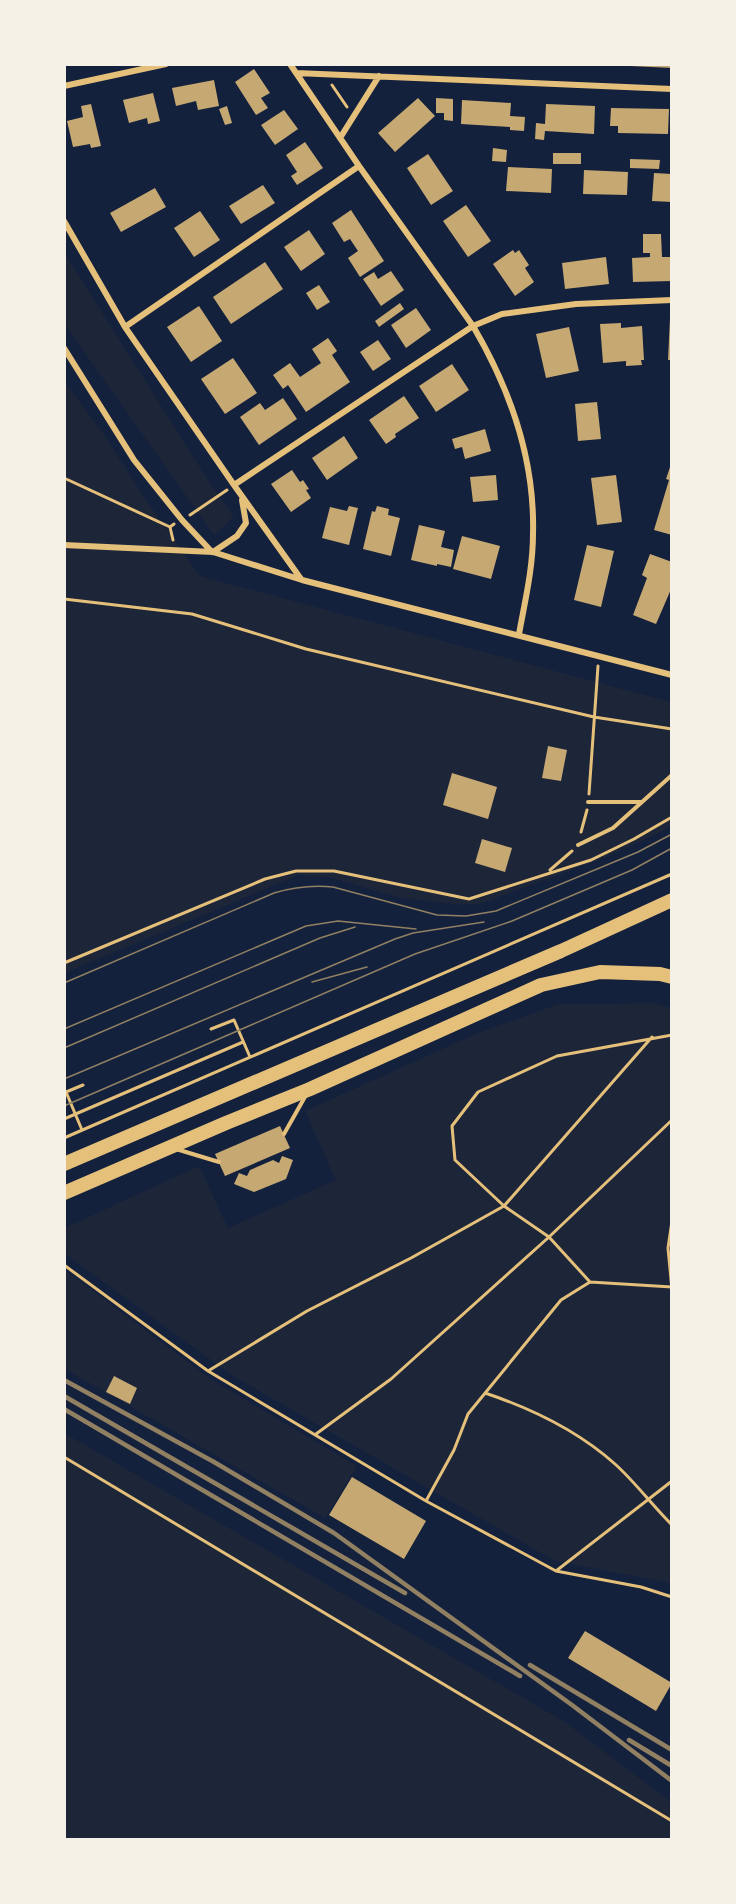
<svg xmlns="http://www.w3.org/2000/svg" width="736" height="1904" font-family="Montserrat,sans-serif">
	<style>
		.green { fill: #1d2539 }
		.building { fill: #c6a872 }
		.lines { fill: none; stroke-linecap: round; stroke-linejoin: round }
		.path { stroke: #e5c07b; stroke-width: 3 }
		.service { stroke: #e5c07b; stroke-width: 4 }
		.minor { stroke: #e5c07b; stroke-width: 6 }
		.trunk { stroke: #e5c07b; stroke-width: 14 }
		.tram { stroke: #918062; stroke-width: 1.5 }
		.rail { stroke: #918062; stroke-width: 4.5 }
	</style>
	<rect width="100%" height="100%" fill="#14213d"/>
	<path class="green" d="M 64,252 L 211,485 L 234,517 L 214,535 L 65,325 Z
		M 64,381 L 105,436 L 146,500 L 200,576 L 671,702 L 671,827 L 609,856 L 480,904 L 462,905 L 401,898 L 332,878 L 299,875 L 65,973 Z
		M 653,1003 L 671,1008 L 671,1583 L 555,1561 L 233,1376 L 65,1254 L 65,1228 L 199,1166 L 228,1228 L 336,1180 L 305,1111 L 478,1033 L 559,1004 Z
		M 65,1270 L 212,1380 L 357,1466 L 325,1518 L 65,1369 Z
		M 64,1433 L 565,1722 L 671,1802 L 671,1839 L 65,1839 Z"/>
	<path class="building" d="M 630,64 L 672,64 L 672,68 L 630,66 Z
		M 254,69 L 270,93 L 261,98 L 268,108 L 256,115 L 235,82 Z
		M 214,80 L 219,106 L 198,110 L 196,101 L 176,106 L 172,88 Z
		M 153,93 L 160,121 L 148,124 L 147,118 L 129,123 L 123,100 Z
		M 418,98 L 435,116 L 395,152 L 378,133 Z
		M 436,98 L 453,99 L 453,121 L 444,120 L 444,113 L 436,113 Z
		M 462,100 L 511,103 L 510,116 L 525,117 L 524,131 L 510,130 L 510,127 L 461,124 Z
		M 91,104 L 101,146 L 91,148 L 90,144 L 73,147 L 67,121 L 83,117 L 81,106 Z
		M 546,104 L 595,106 L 594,134 L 545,131 L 544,140 L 535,139 L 536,123 L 545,124 Z
		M 227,106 L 232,123 L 225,125 L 219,109 Z
		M 611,108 L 669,109 L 668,134 L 618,133 L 618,126 L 610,126 Z
		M 284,110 L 298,129 L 275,145 L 261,125 Z
		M 305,142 L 323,168 L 297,185 L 291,176 L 297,172 L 286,155 Z
		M 493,148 L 507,150 L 506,162 L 492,161 Z
		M 553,153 L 581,153 L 581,164 L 553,164 Z
		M 428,154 L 453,191 L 431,205 L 407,168 Z
		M 630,159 L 660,160 L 659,169 L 630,168 Z
		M 508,167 L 552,169 L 551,193 L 506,191 Z
		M 584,170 L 628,172 L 627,195 L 583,194 Z
		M 654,173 L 672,174 L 672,202 L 652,201 Z
		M 263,185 L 275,203 L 241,224 L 229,206 Z
		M 155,188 L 166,207 L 121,232 L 110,213 Z
		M 466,205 L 491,241 L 468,257 L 443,221 Z
		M 351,210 L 384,261 L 360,277 L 348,258 L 358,251 L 350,239 L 344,242 L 332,223 Z
		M 200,211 L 220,240 L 194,257 L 174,228 Z
		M 309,230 L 325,254 L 301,271 L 284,247 Z
		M 643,234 L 661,234 L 662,257 L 672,257 L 672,281 L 633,282 L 632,258 L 650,257 L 650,253 L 643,253 Z
		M 513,250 L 515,253 L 519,250 L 529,265 L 525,268 L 534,282 L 515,296 L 493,264 Z
		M 606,257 L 609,284 L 565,289 L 562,263 Z
		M 265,262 L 283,289 L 231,324 L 213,297 Z
		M 391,271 L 404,290 L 381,306 L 363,279 L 374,272 L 378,279 Z
		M 319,285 L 330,302 L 317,310 L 306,293 Z
		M 400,303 L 404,309 L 379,327 L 375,321 Z
		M 199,306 L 222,341 L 191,362 L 167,327 Z
		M 416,308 L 431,330 L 406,348 L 391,325 Z
		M 670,318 L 672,318 L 672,360 L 668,360 Z
		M 621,323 L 621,328 L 642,326 L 644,360 L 641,360 L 642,365 L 626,366 L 626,361 L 603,363 L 600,324 Z
		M 569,327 L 579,371 L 546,378 L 536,334 Z
		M 328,338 L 337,351 L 332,355 L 350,382 L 306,412 L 288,385 L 283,389 L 273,375 L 290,363 L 300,377 L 321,363 L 312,349 Z
		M 378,340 L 391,359 L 373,371 L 360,352 Z
		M 233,358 L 257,393 L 225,414 L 201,379 Z
		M 452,364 L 469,390 L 436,412 L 419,386 Z
		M 404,396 L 419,418 L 395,434 L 396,437 L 386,444 L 369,420 Z
		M 283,398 L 297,419 L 259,445 L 240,417 L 260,403 L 265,410 Z
		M 597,402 L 601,439 L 578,441 L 575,404 Z
		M 485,429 L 491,451 L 465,459 L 462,447 L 455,449 L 452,439 Z
		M 344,436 L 358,458 L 327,480 L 312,458 Z
		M 671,464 L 672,464 L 672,535 L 654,530 L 669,480 L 666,479 Z
		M 292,470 L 300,482 L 303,480 L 309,489 L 306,490 L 311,498 L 291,512 L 271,484 Z
		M 496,475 L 498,500 L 473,502 L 470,477 Z
		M 616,475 L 622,522 L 597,525 L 591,478 Z
		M 349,506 L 358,508 L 349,545 L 322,538 L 330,507 L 347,511 Z
		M 377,506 L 389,509 L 388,515 L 400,518 L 391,556 L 363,549 L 372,511 L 375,512 Z
		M 419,525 L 445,531 L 441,547 L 454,550 L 451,567 L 437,564 L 437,566 L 411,560 Z
		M 462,536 L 500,546 L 491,579 L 453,569 Z
		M 587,545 L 614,551 L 601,607 L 574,600 Z
		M 650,554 L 672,562 L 672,587 L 656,624 L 633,615 L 647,578 L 642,575 Z
		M 548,746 L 567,750 L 561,781 L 542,778 Z
		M 452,773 L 497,787 L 488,819 L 443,805 Z
		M 482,839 L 512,848 L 505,872 L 475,863 Z
		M 280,1126 L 290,1148 L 225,1176 L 215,1154 Z
		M 282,1156 L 293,1160 L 286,1179 L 254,1192 L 234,1184 L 239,1173 L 247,1176 L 250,1170 L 273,1160 L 279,1163 Z
		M 114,1376 L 137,1388 L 130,1404 L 106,1392 Z
		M 352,1477 L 426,1521 L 404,1559 L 329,1515 Z
		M 585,1631 L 672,1683 L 656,1711 L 568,1658 Z"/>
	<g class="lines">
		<path class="path" d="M 332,85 L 347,107
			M 64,478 L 170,527 L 174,524
			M 190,515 L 227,490
			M 170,527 L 173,540
			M 64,599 L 192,614 L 306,649 L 594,717 L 672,729
			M 589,794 L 598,666
			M 581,832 L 587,810
			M 550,870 L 572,851
			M 64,963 L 265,879 L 296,871 L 334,871 L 469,899 L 591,860 L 634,839 L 672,817
			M 211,1029 L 234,1020 L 250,1057
			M 672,1035 L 557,1056 L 478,1092 L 452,1126 L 455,1160 L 504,1206 L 549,1237 L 590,1282 L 672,1287
			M 64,1119 L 243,1042
			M 82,1130 L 66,1092 L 83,1085
			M 64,1138 L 672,874
			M 672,1221 L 668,1248 L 672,1290
			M 64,1265 L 208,1371 L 426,1501 L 556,1571 L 641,1587 L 672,1597
			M 208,1371 L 307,1311 L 411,1258 L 504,1206 L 652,1037
			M 485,1393 C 533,1409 577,1430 615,1464 C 635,1482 652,1505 672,1525
			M 316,1434 L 391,1379 L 549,1237 L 672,1120
			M 64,1457 L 672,1821
			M 426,1501 L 454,1450 L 468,1414 L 561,1300 L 590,1282
			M 556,1571 L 672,1481"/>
		<path class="service" d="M 588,802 L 642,802 L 672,775
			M 578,845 L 613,828 L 642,802
			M 284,1134 L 306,1095
			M 176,1149 L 219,1162"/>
		<path class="minor" d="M 290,64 L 359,166 L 473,326 C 510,389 535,460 533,534 C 533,568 525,601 519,634
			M 296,73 L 672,89
			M 64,86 L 166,64
			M 340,138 L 379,76
			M 64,221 L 125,327 L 234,485 L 301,579
			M 125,327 L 359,166
			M 64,348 L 134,460 L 182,520 L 212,552
			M 234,485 L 473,326 L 502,314 L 576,304 L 672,300
			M 64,545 L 213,552 L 302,580 L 672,675
			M 213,552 L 237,536 L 246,523 L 242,500"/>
		<path class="trunk" d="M 64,1164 L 561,951 L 672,900
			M 64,1193 L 226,1123 L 310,1089 L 541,985 L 600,972 L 660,974 L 672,977"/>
		<path class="tram" d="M 312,982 L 367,967
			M 64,983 L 274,893 C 294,887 313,885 333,887 L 437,915 L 466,916 L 496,911 L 638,852 L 672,834
			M 64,1029 L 306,926 L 338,921 L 416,929
			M 64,1048 L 320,938 L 355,927
			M 64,1079 L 395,939 L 413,933 L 484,922
			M 64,1106 L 415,954 L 512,921 L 632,870 L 672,848"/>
		<path class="rail" d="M 64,1380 L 214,1462 L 334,1533 L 572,1705 L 672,1781
			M 64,1396 L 405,1593
			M 64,1409 L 520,1676
			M 530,1665 L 672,1750
			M 629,1740 L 672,1766"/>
	</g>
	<rect width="736" height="1904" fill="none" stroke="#f6f1e7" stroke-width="132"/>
</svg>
